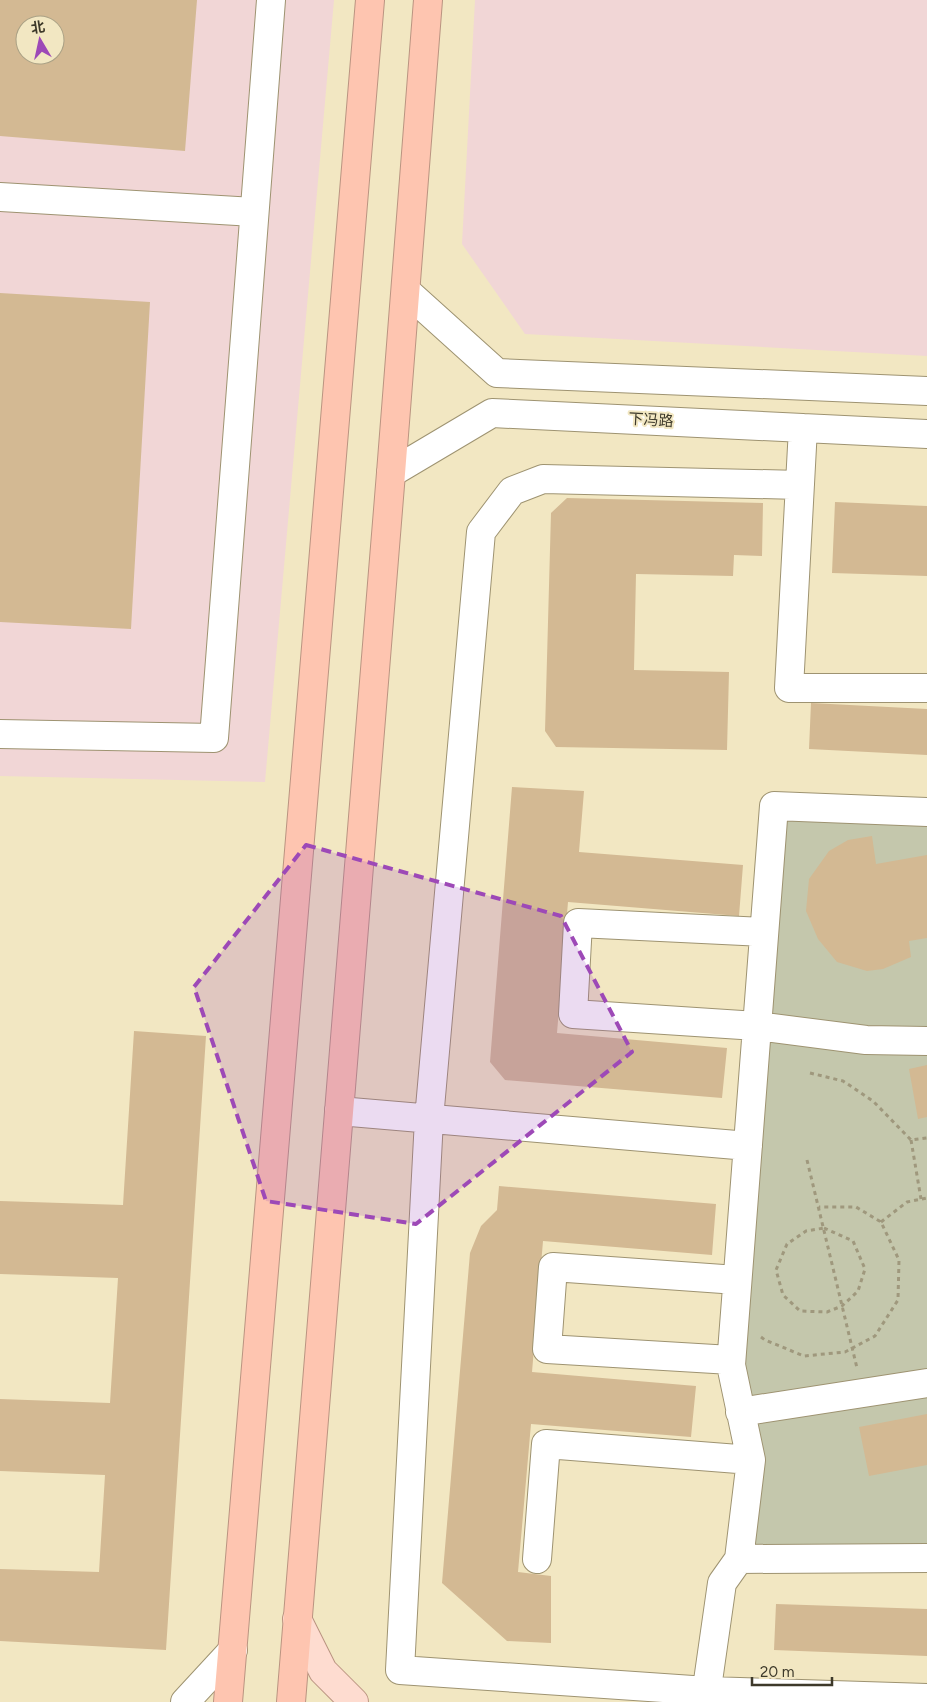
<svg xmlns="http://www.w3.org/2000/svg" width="927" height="1702" viewBox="0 0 927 1702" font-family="Figtree,'Noto Sans SC',sans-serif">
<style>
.industrial{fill:#f1d6d6;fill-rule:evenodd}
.green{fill:#c4c7ac}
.building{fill:#d3b993;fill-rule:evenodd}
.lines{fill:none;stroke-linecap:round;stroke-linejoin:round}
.minor-casing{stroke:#9e9371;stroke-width:30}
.major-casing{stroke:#ba9481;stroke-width:30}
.highway-casing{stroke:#ba9481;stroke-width:30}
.path{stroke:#9f987d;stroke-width:3;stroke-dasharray:4 4;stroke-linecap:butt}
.minor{stroke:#fff;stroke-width:28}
.major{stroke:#fedcd0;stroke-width:28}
.highway{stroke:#fec5b0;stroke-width:28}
.marked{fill:#9d49b7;fill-opacity:0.2;stroke:#9d49b7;stroke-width:4;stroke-dasharray:10 6;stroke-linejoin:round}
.labels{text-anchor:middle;stroke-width:4;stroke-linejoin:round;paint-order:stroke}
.street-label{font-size:15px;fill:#3d392a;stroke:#f2e7c2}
</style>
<rect width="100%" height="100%" fill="#f2e7c2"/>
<path class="industrial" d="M0 0H334L265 782 0 776ZM25 25H55V55H25Z
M475 0H927V356L525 334 462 244Z"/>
<path class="green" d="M774 806 927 812V1558L739 1559 740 1412Z"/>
<path class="building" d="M0 0H197L185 151 0 136ZM25 25H55V55H25Z
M0 293 150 302 131 629 0 622Z
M567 498 763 503 762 556 734 555 733 576 636 574 634 670 729 672 727 750 556 747 545 731 551 513Z
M835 502 927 506V576L832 573Z
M811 703 927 709V755L809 749Z
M512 787 584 791 579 852 743 865 739 916 568 902 557 1033 727 1048 722 1098 505 1080 490 1062Z
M872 836 876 864 927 855V938L909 941 911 957 883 969 867 971 837 962 818 939 806 911 809 879 829 851 848 840Z
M134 1031 206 1036 166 1650 0 1641V1569L99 1572 105 1475 0 1471V1399L110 1403 118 1278 0 1274V1201L123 1205Z
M927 1065V1117L918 1119 909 1069Z
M499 1186 716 1204 712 1255 543 1241 532 1372 696 1386 691 1437 531 1424 518 1572 551 1576V1643L507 1641 442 1583 470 1253 481 1226 497 1210Z
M927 1414V1465L869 1476 859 1427Z
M776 1604 927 1609V1656L774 1650Z"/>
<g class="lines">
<defs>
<path id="minor" d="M0 197 254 212
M406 291 497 373 927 391
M803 428 789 688H927
M391 473 492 413 927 434
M800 485 543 479 512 491 481 532 429 1119 400 1670 707 1691 927 1698
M0 734 214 738 271 0
M764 932 578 923 573 1014 757 1026 866 1040 927 1041
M339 1111 748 1146
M731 1360 547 1349 553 1267 737 1280
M740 1412 927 1383
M537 1559 546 1444 751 1460
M739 1559 927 1558
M185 1702 233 1650
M705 1702 722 1583 739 1559 751 1460 731 1365 774 806 927 812"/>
<path id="major" d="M297 1619 323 1671 354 1702"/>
<path id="highway" d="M228 1702 370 0
M291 1702 391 473 428 0"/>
</defs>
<use href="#minor" class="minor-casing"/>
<use href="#major" class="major-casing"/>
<use href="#highway" class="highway-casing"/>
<path class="path" d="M810 1073 843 1081 873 1101 911 1140 927 1138
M911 1140 921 1199
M807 1160 857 1368
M881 1222 907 1202 927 1198
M824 1228 853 1241 865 1269 858 1291 842 1306 827 1312 800 1311 783 1295 776 1270 787 1244 806 1231Z
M761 1337 765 1340 804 1356 845 1352 875 1336 898 1300 899 1260 881 1222 856 1207H819"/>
<use href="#minor" class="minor"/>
<use href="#major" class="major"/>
<use href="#highway" class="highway"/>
</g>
<path class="marked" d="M306 845 561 916 632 1052 416 1224 266 1201 194 987Z"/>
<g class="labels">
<g class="street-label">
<text transform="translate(651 420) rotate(3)" y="5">下冯路</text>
</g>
</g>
<g transform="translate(40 40) rotate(351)"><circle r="24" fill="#f2e7c2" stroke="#aaa185"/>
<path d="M0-4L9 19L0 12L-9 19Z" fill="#9d49b7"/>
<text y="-8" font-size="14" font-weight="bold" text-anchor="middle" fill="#3d392a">北</text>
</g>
<path d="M752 1677v8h80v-8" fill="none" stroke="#3d392a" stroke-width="2.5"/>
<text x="760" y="1677" font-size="15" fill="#3d392a" stroke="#f2e7c2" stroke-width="4" paint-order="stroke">20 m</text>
</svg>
